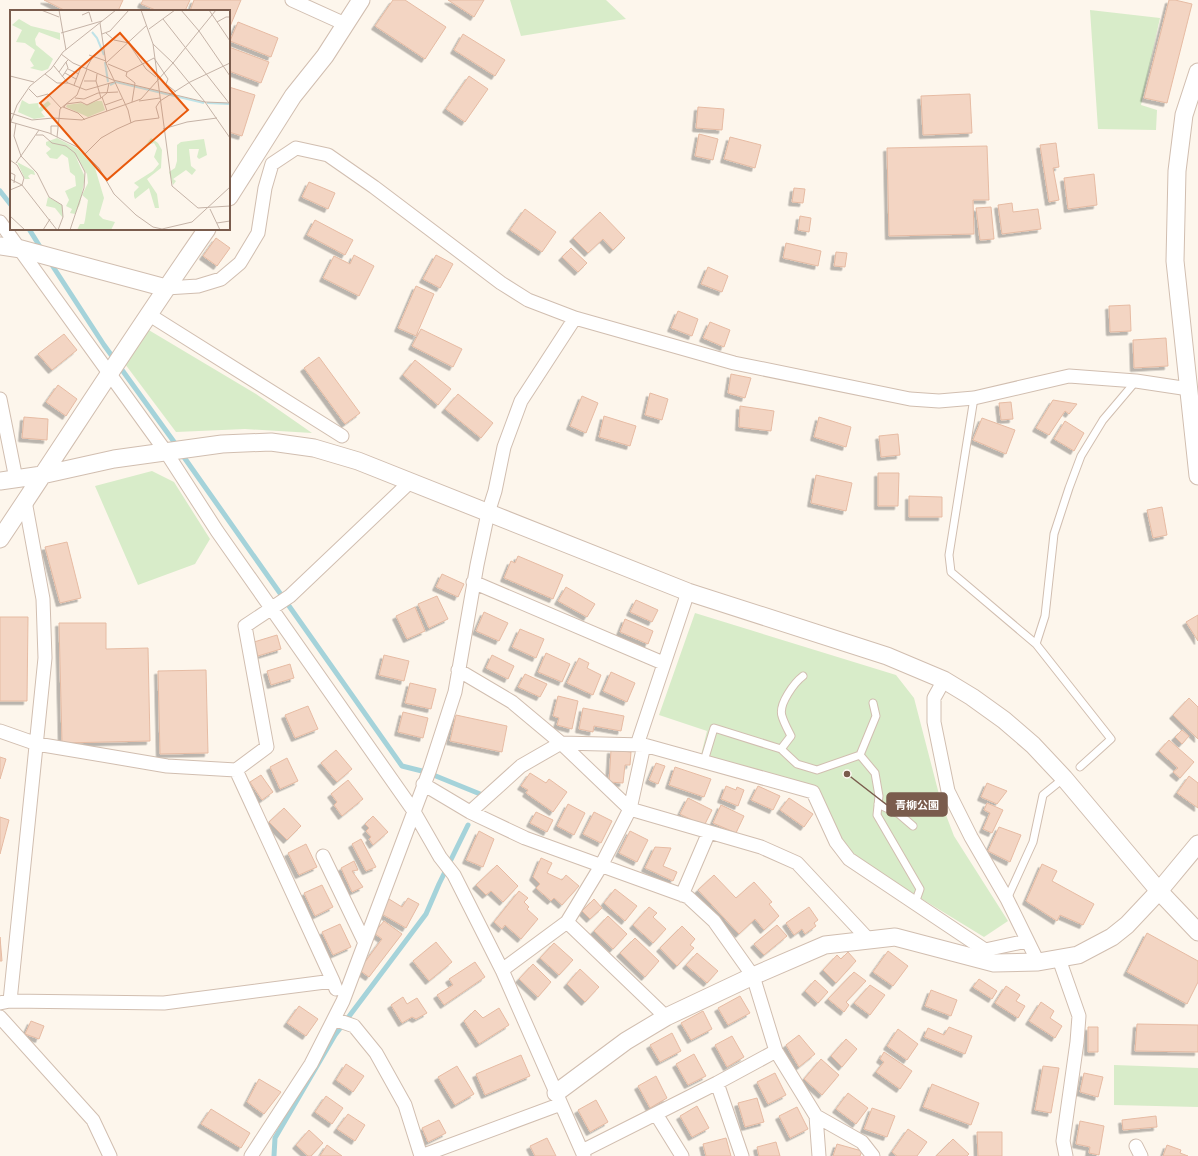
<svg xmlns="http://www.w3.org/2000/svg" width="1198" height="1156" viewBox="0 0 1198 1156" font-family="Rubik,'Noto Sans JP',sans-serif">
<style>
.green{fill:#d8ecc9}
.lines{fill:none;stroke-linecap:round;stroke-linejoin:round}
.stream{stroke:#a5d3da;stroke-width:5}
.building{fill:#f3d5c3;stroke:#e6bba3;filter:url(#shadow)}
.service-casing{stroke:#d1beb0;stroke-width:9}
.minor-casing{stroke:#d1beb0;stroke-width:15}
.tertiary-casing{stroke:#d1beb0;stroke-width:19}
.service{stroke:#fff;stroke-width:7}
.minor{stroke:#fff;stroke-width:13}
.tertiary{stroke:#fff;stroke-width:17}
.inset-river{fill:none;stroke:#bfe3e8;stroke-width:2}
.inset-road{fill:none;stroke:#c5b3a7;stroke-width:1}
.view{fill:#e8590c;fill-opacity:0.15;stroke:#e8590c;stroke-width:2}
.inset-edge{fill:none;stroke:#7a5c4d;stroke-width:2}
.leader{fill:none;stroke:#7a5c4d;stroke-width:1.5}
.callout-dot{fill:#7a5c4d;stroke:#fffaf3;stroke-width:1.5}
.callout{fill:#7a5c4d;stroke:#7a5c4d;stroke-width:1.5}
.callout-label{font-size:11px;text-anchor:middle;font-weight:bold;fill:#fff}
</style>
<defs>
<filter id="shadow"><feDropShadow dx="-3.5" dy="3.5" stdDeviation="0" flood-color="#0004"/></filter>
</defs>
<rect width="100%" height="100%" fill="#fdf6ec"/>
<path class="green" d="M510 0H606L626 19 521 36Z
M1090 10 1160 18 1141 105 1157 110 1156 130 1098 129Z
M147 329 256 394 312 433 245 429 176 432 125 364Z
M152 471 174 482 210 539 195 564 138 585 95 486Z
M695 613 896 675 914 698 941 802 954 836 1008 921 984 937 850 855 820 794 701 755 707 731 659 715Z
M1114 1065 1198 1068V1107L1114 1105Z"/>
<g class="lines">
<path class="stream" d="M0 191 11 205
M29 229 42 250
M50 262 104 345 177 446
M181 453 402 766 426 772 485 796
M274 1156 275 1138 335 1035 426 914 439 884 468 825"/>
</g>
<path class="building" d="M44 0H123L118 11H66Z
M143 0H190L185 11H158L141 4Z
M194 0H241L229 29V11H190Z
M393 0H405L446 27 425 59 375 26Z
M448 0H484L474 17Z
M1169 0H1175L1192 4 1167 103 1144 98Z
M238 22 278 38 271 57 230 41Z
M463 34 505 60 495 76 454 50Z
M229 47 269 62 261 83 229 71Z
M469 76 488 89 465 122 446 109Z
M229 87 255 95 242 136 229 132Z
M970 94 972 133 923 135 921 96Z
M698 107 724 109 722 130 696 128Z
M699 134 718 139 713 160 695 156Z
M730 137 761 145 755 168 724 159Z
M1056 143 1059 167 1053 168 1059 200 1049 202 1040 145Z
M987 146 989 200H973L974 234 889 236 887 148Z
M1094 174 1097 205 1068 209 1064 178Z
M309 182 335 193 328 209 302 197Z
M794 188 805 189 803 203 792 202Z
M1012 203 1013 212 1038 209 1041 229 1002 234 998 205Z
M991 207 994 239 980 240 976 208Z
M525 209 556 232 542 252 510 230Z
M600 212 625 238 613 250 603 239 588 253 573 238Z
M800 216 811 218 809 232 798 230Z
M315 220 353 240 345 255 307 235Z
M216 238 230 248 217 266 203 256Z
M786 243 821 251 818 266 783 258Z
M571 248 587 263 578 272 562 257Z
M836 252 847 253 845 267 834 266Z
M354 255 374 266 359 296 323 278 334 256 350 264Z
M436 255 453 264 440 288 423 279Z
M708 267 728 276 722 292 701 284Z
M416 286 434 294 416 336 398 328Z
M1130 305 1131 331 1110 332 1109 306Z
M678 311 698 319 692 336 671 328Z
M710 322 730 330 724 347 703 338Z
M421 329 462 349 453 367 412 346Z
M64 334 77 350 52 370 38 354Z
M1166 338 1168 366 1134 368 1133 340Z
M319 357 360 413 345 424 304 368Z
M415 360 451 389 438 405 403 375Z
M731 374 751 378 745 398 728 393Z
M58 385 77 399 66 416 46 402Z
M650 393 668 399 662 420 645 415Z
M458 394 493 423 481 438 445 409Z
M582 396 598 403 586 433 570 426Z
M1053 400 1077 404 1069 414 1065 411 1049 435 1036 428Z
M1011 402 1013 419 1001 420 999 403Z
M740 406 774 411 771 431 739 427Z
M604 416 636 426 630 446 599 437Z
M24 417 48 419 47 440 22 438Z
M819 417 851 427 846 447 814 437Z
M982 418 1015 430 1006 454 973 440Z
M1065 421 1084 433 1074 451 1054 439Z
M898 434 900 455 881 457 879 436Z
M878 473H899L898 506H878Z
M816 475 852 483 846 511 811 503Z
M909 496 942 497V517H909Z
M1162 507 1167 535 1153 538 1147 510Z
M67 542 81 598 60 603 45 547Z
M518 556 563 575 553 599 504 578 511 561 515 563Z
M442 574 464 584 458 597 436 587Z
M566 587 595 604 587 617 558 601Z
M437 596 448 619 429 628 418 604Z
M636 600 658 610 652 622 630 612Z
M415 607 425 631 407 639 396 616Z
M484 612 508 623 499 641 476 631Z
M1198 615V641L1186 622Z
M0 617H28L27 701H0Z
M625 619 653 631 648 644 620 632Z
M59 623H106V649L148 648 150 741 62 743Z
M520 629 544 639 536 658 512 647Z
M277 635 281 649 258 656 254 642Z
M546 653 570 664 562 682 538 672Z
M384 655 409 661 404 681 379 675Z
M492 655 514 666 508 679 486 668Z
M579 658 589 663 587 668 601 675 593 695 567 683Z
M290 664 294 678 271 685 267 671Z
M206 670 208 753 160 754 158 671Z
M611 672 635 683 627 702 603 691Z
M525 674 547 684 540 697 518 687Z
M410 683 436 689 431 709 405 703Z
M558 696 578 701 572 729 557 725 559 718 553 716Z
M1189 698 1198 707V739L1173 715Z
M308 706 318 729 295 738 285 715Z
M583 708 624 716 621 731 594 726 593 732 579 729Z
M403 712 428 718 423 738 398 732Z
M456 715 507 726 502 752 450 741Z
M1182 730 1189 736 1182 744 1175 737Z
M1169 740 1194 762 1180 778 1173 772 1178 768 1159 751Z
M336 750 352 769 337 782 321 763Z
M611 750 631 752 630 765H625L623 783 609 782Z
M0 757 6 759 0 779Z
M287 758 298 781 280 789 270 767Z
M656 763 665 766 658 784 649 780Z
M675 767 711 779 704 797 669 785Z
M530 773 546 783 549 779 567 792 553 812 526 793 528 790 521 786Z
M261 775 273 792 262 800 250 782Z
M1189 776 1198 783V808L1177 793Z
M348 780 363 799 342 816 334 805 337 802 331 794Z
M987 783 1007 791 997 804 981 797Z
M726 786 736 790 737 787 744 790 738 806 721 799Z
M758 786 780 796 773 810 751 800Z
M688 798 712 810 704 826 680 814Z
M789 798 813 814 804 827 780 810Z
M987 803 1003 810 992 833 983 829 990 813 984 810Z
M568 804 585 813 574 835 557 826Z
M721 805 744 816 736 833 713 823Z
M284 808 301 826 287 840 269 822Z
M536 812 553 820 547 832 530 823Z
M594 812 612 821 601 843 583 834Z
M373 816 388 832 373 845 369 839 371 837 366 831 369 828 365 824Z
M0 817 9 820 0 854Z
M999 827 1021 835 1010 862 988 851Z
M479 831 494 839 483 867 466 860Z
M630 831 648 840 637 862 619 853Z
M361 839 376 867 366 871 352 844Z
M306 844 317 867 299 875 288 853Z
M655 847 671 848 663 866 677 872 673 881 645 868Z
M541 858 552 863 547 873 562 880 566 875 579 886 562 905 554 898 551 901 536 888 540 884 533 877Z
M354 861 358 870 352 871 363 887 352 892 341 868Z
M1042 864 1057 871 1052 881 1094 904 1083 925 1060 915 1057 921 1026 901Z
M497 865 518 886 503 902 491 891 486 895 476 885Z
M714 875 736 898 754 882 772 902 769 904 779 916 764 930 755 919 739 934 698 890Z
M322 885 333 907 315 916 304 893Z
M615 889 637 906 625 921 604 903Z
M519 891 528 898 524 902 529 907 527 909 538 919 521 939 505 925 502 929 494 922Z
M408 898 419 904 406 928 380 913 389 899 402 907Z
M594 899 602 908 590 919 582 911Z
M649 907 657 913 653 917 666 929 653 943 633 925Z
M809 907 818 920 814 923 816 926 805 934 802 929 794 935 786 923Z
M608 916 627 934 613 949 594 931Z
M384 921 402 934 369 977 359 970 382 939 374 933Z
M340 924 351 947 333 955 322 932Z
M777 925 787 936 764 955 754 944Z
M682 926 695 939 690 945 694 948 677 966 660 948Z
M1147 933 1198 961V982L1187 1004 1127 972Z
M0 937 2 961H0Z
M635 938 659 961 645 977 620 953Z
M436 942 452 962 429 981 413 961Z
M554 943 573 960 559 975 540 958Z
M888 951 908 966 893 986 873 972Z
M848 952 856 961 836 983 823 970 837 955 841 959Z
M697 953 718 971 707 983 686 965Z
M475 962 485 977 444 1005 437 995 453 985 449 979Z
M533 964 551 982 538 997 519 979Z
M580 969 599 987 585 1002 567 984Z
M854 972 866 981 846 1002 849 1005 844 1012 828 999Z
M979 979 997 991 992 999 973 987Z
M815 980 828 992 818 1003 805 991Z
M870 985 885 995 870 1015 854 1003Z
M1006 986 1020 995 1016 1001 1025 1006 1018 1018 995 1003Z
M931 990 957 1000 951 1016 925 1006Z
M740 996 750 1013 728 1025 718 1008Z
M403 997 407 1004 417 998 427 1013 416 1019 412 1017 402 1023 391 1005Z
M1041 1002 1054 1011 1050 1018 1062 1026 1055 1038 1029 1021Z
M299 1006 318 1019 306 1036 287 1023Z
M499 1008 509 1025 479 1044 464 1021 475 1010 483 1018Z
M703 1011 712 1029 691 1040 681 1023Z
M31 1021 44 1026 39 1039 25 1034Z
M1137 1024 1198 1025V1052L1135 1051Z
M949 1027 972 1036 965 1054 924 1037 928 1028 944 1035Z
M1088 1027H1098V1052H1088Z
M898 1029 918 1044 907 1060 887 1046Z
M672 1033 681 1051 660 1062 650 1045Z
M799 1035 815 1054 799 1067 786 1045Z
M732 1036 744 1057 727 1067 715 1045Z
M846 1039 857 1049 842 1067 831 1056Z
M884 1052 912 1071 900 1089 876 1072 884 1062 880 1059Z
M694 1054 706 1076 688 1085 676 1064Z
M521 1055 530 1076 485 1095 476 1074Z
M821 1059 839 1075 822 1095 804 1079Z
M346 1064 364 1076 353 1092 336 1080Z
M457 1066 474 1094 455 1105 438 1077Z
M1043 1066 1059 1068 1051 1113 1035 1110Z
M775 1073 786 1095 768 1104 757 1082Z
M1084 1073 1103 1077 1098 1097 1080 1092Z
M656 1076 667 1098 650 1108 638 1086Z
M259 1079 281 1092 264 1114 247 1102Z
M932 1084 979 1103 971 1125 923 1107Z
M848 1093 868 1108 856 1124 836 1109Z
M326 1096 343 1108 332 1124 315 1112Z
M757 1098 764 1122 745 1127 738 1103Z
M596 1100 608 1122 590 1132 578 1110Z
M697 1106 709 1128 692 1137 680 1116Z
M797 1107 808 1129 790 1138 779 1116Z
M872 1108 895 1116 887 1137 864 1129Z
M211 1109 250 1133 241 1148 201 1124Z
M348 1114 365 1125 355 1141 337 1129Z
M1156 1116 1157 1127 1123 1130 1122 1120Z
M439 1120 446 1133 428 1142 422 1128Z
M1080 1121 1104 1126 1099 1155 1089 1153 1090 1147 1076 1144Z
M908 1129 927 1142 917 1156H897L892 1152Z
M309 1130 323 1143 311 1156H308L296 1145Z
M977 1132H1002V1156H978Z
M547 1138 556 1156H535L530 1146Z
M726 1138 731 1156H706L703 1144Z
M953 1139 969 1154 967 1156H936Z
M776 1142 780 1156H759L757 1147Z
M837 1144 862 1151 860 1156H833Z
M327 1145 342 1156H320Z
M1167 1145 1181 1150 1180 1153 1188 1156H1163Z"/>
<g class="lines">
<defs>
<path id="service" d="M974 398 949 555 951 572 1036 644 1111 739 1080 767
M1036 644 1045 616 1054 534 1069 488 1081 456 1103 420 1136 381
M781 749 791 736C788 730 784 723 782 716 778 704 795 682 803 676
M860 755 876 716 873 703
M704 761 714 728 781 749 797 764 817 770 860 755 875 773 879 796 877 815 920 889 915 903
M878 804 899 814 913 826
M1007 899 1033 842 1043 795 1064 778"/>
<path id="minor" d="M292 0 345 24
M0 222 166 452 217 531 413 810 440 857 454 875 502 970 584 1156
M166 288 198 286 221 279 240 263 258 233 265 188 272 164 296 148 328 155 374 187 501 283 528 300 575 318 734 363 910 399 939 401 974 398 1069 376 1136 381 1189 389
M148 314 342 436
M0 399 16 479
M473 582 663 663
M458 670 512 702 561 743 630 809 761 847 797 863 869 940
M944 680 934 698V722L948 791 971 837 1007 899 1038 962
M0 731 37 744 167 766 236 770
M637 745 688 592
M644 745 813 792 836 842 849 859 985 950 1027 941
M423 784 470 812 525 838 688 897 714 921 753 976 776 1051 816 1116 862 1142 873 1156
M470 812 521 766 561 743 644 745 630 809 601 866 567 922
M323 856 364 941
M682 895 709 832
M1059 959 1079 1016 1077 1042 1063 1141 1066 1156
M502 970 567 922 666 1017
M333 981 236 770 267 747 245 626 290 596 410 482
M10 1001 45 658 43 599 25 501
M0 1003 10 1001 164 1003 333 981 336 989
M0 1017 93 1120 110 1156
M334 1019 354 1026 376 1053 405 1105 421 1156
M717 1083 742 1156
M656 1114 682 1156
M816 1116 819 1156
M1136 1146 1141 1156
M582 1151 717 1083 776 1051
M251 1156 311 1064 343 1001 430 769 455 692 477 565 488 513 495 491 504 447 521 401 575 318
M421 1156 561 1104"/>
<path id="tertiary" d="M1198 72 1184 115 1177 171 1175 261 1198 476
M229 197 293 96 325 56 361 0
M0 246 21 249 166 288
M0 481 42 475 114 459 222 444 271 442 314 448 358 461 688 592 887 656 944 680 972 697 1004 720 1033 745 1064 778 1159 891 1198 932
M0 539C69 436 136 331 207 229
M556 1093 626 1041 666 1017 753 976 825 945 895 937 994 963 1038 962 1078 955 1112 937 1127 925 1159 891 1198 844"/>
</defs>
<use href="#service" class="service-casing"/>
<use href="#minor" class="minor-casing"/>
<use href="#tertiary" class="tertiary-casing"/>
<use href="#service" class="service"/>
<use href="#minor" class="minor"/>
<use href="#tertiary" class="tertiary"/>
</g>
<g transform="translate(10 10)">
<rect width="220" height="220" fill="#fdf6ec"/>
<path d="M9 9 21 16 50 23V30L29 22 25 29 26 35 43 49 38 59 32 61 20 58 24 56 20 50 25 40 15 33 6 32 12 20 2 15ZM12 90 19 94 28 93 29 98 38 91 41 94 31 102 35 107 24 109 8 102ZM87 91H92L95 100 78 107 56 97 57 95 71 93 76 95ZM47 128 68 139 85 158 94 188 89 205 93 209 105 212 101 220H67L70 214H74L75 210 78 190 72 185 78 173 77 164 65 145 75 167 70 194 65 204 60 203 62 199 56 196 59 190 55 181 66 176 65 166 60 162 58 148 52 144 47 149 40 148 36 143 41 139 36 135V132ZM141 128 148 133 152 140 151 158 137 169 147 184 149 198H145L139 178 125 189 124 186V182L129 177 124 173 143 161 149 154 144 147 147 138 144 133 135 136ZM194 129 197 145 189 149 187 147 189 139H179L181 156 186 160 182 165 176 160 163 169 166 171 163 175 159 162 165 158 167 151V135L171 132ZM7 152 24 161 25 165 21 164 18 166 20 169H15ZM38 187 52 195 53 208 45 198 36 196Z" fill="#d8ecc9"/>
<path class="inset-river" d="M82 22 87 28 94 45M95 52 98 72M100 75 106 72 194 93M197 93 219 94"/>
<path class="inset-road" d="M31 0 49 7M49 0 56 40M131 0 143 34 162 176 188 198 220 196M171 0 189 21 220 66M199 0 220 31M206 0 163 53 195 92 220 128M72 5 79 2 82 12M153 9 219 93M207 12 216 7H220M90 13 96 53 118 100 121 113M139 19 165 0M51 23 92 11M96 23 104 30 119 33M92 24 100 21 119 0M119 34 136 59 146 67M51 44 63 53 103 70 195 92 220 93M79 45 96 51M96 53 137 15M98 54 117 62 116 66 125 73 122 92M44 56 58 73M58 59 69 64M76 59 82 48M49 62 56 52M117 62 144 48 158 69 156 74 166 82M55 63 66 69M35 64 47 73H58L76 80 104 72M0 66 24 72M52 67 58 58 56 52 58 50M74 71H86L87 64M86 71 91 88 97 83 99 73M64 75 71 57M19 79 27 87 38 84 51 98M92 87 97 101M65 88 74 89 88 83 108 82M129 91 150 88M95 95 112 89M53 97 68 103 75 110M54 97 56 94 71 92 77 95 91 88M0 103 22 110 43 108 72 110 131 89 163 53 143 34M1 112 39 123 69 138 89 158 104 184 126 205 143 217 152 219 182 212 220 177M6 113 4 126 11 146 27 163 39 187 52 195 53 207 48 220M0 114 7 95 20 76 41 59 53 42 106 0M153 119 177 112 207 108M41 124V116H48M26 125H33L42 133 56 136 65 143 75 162 74 178 60 220M47 127 50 99 67 85 77 59M75 144 91 128 107 119 125 111 149 108 146 97 150 91 180 72 220 53M0 150 7 155 14 168 12 175 0 180M6 153 29 120M1 163 5 165 4 173M0 169 12 175 47 220M200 199 210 220M0 206 15 220M207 213 220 211M33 220 40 209"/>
<path class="view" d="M110 23 178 100 97 170 30 93Z"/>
<rect width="220" height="220" class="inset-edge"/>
</g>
<path class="leader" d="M847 774L887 805"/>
<circle class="callout-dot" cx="847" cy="774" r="4"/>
<rect class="callout" x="887" y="793" width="60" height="23" rx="4"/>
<g class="callout-label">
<text x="917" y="809">青柳公園</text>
</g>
</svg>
